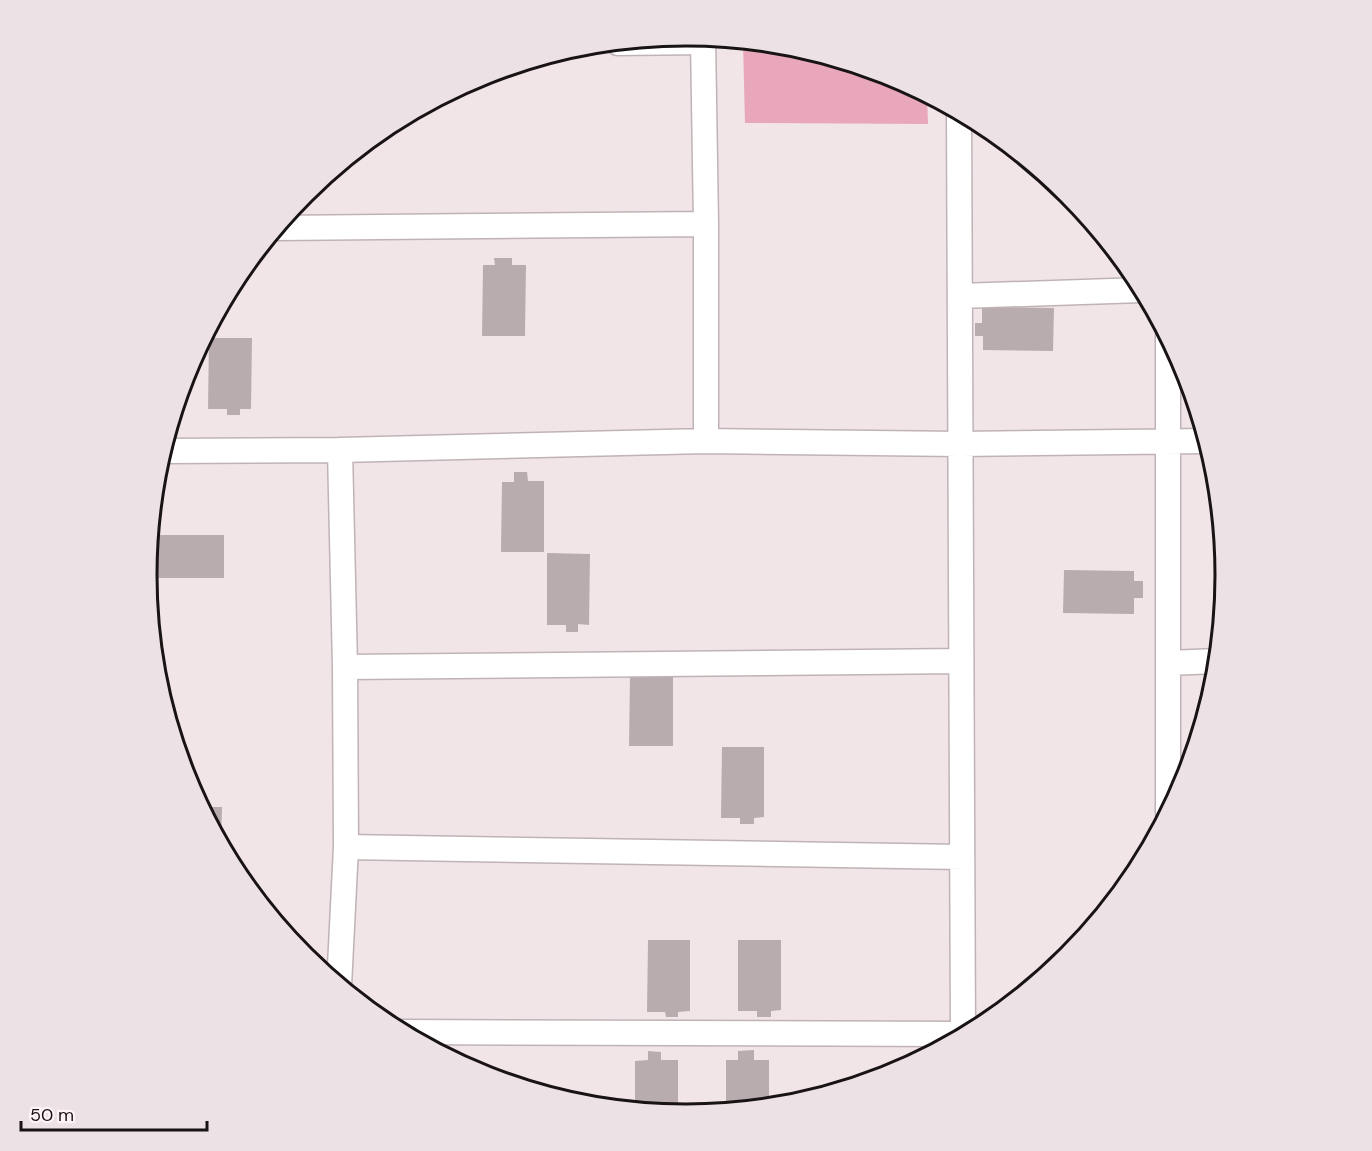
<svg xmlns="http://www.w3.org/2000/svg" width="1372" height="1151" viewBox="0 0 1372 1151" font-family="'DM Sans',sans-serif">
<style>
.grass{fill:#e8a7bb}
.building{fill:#b9acaf}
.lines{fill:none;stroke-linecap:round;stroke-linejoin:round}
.minor-casing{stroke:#c0b3b6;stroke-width:27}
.minor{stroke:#fff;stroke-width:24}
.rim{fill:none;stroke:#181314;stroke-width:3}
</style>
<rect width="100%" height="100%" fill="#f2e5e8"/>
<path class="grass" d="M743 42 792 46 893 77 927 96 928 124 745 123Z"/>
<path class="building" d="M494 258H512V265H526L525 336H482L483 265H495Z
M982 307 1054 308 1053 351 983 350V336H975V323H982Z
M209 338H252L251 409H240V415H227V409H208Z
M514 472H527L528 481H544V552H501L502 482H514Z
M153 535H224V578H153V564L148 565 149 554H153Z
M547 553 590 554 589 625 578 624V632H566V625H547Z
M1064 570 1134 571V581H1143V598H1134V614L1063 613Z
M630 675H673V746H629Z
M722 747H764V817L754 818V824H740V818H721Z
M201 807H222L221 844Z
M648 940H690V1011L678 1012V1017H666L665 1012H647Z
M738 940H781V1010L771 1011V1017H757V1011H738Z
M754 1050V1060H769V1107L726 1111V1060H738V1051Z
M648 1051 661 1052V1060H678V1114L635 1110V1061L648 1060Z"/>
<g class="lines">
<defs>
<path id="minor" d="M703 38 706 224V441
M618 43 703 42
M959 113 963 1036
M277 228 706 224
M960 296 1142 290
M1168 337V812
M163 451 340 450 706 441 960 444 1206 441
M1168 663 1217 661
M345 667 961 661
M346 847 962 857
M339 986 346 847 345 667 340 450
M402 1032 963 1034"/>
</defs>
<use href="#minor" class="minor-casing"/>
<use href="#minor" class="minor"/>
</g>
<path d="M0 0H1372V1151H0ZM157 575a529 529 0 1 1 1058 0a529 529 0 1 1-1058 0Z" fill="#ece1e4" fill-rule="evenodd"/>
<path class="rim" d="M157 575a529 529 0 1 1 1058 0a529 529 0 1 1-1058 0Z"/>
<path d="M21 1121v9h186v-9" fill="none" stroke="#181314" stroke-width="3"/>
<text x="30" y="1121" font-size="18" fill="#181314" stroke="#fef3f6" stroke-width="4.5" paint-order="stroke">50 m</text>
</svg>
